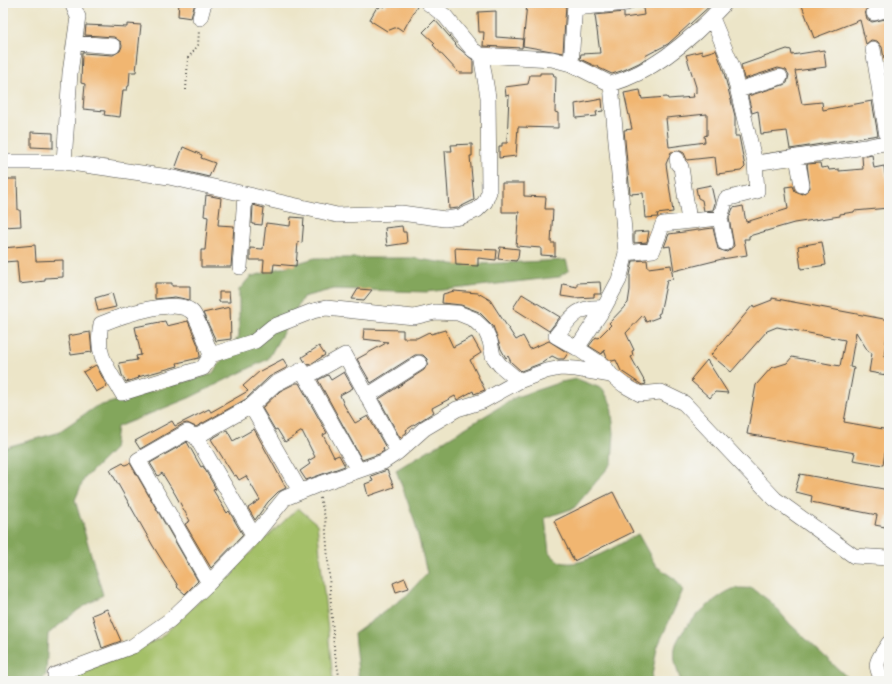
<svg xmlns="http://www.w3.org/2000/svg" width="892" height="684" viewBox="0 0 892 684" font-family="Alegreya,serif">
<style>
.green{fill:#a4c067;stroke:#687649}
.forest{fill:#83a65c;stroke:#576844}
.building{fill:#f1b671;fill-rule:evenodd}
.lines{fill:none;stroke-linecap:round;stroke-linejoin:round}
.minor-casing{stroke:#484743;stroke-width:16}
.path{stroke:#484743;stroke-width:2;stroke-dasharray:1 3;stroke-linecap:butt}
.minor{stroke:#fff;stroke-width:15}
</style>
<rect width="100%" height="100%" fill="#f6f6f2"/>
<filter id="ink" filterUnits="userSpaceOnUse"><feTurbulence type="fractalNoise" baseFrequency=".025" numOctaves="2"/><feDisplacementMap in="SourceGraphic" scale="8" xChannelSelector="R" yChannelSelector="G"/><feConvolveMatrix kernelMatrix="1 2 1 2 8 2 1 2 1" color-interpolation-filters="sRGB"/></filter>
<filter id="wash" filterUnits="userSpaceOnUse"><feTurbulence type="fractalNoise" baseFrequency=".012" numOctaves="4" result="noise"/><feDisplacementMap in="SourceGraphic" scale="16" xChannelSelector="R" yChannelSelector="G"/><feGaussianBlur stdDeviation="0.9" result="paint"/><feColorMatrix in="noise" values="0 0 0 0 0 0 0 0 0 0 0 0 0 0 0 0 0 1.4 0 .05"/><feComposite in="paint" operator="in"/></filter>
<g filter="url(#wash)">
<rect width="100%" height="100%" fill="#ece5c8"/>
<path class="green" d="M298 508 317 524 333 681H62L159 639Z"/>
<path class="forest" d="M315 258H412L459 265 566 260 569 270 559 277 426 292 334 289 303 297 268 359 189 398 117 427 114 449 84 479 75 500 103 595 78 610 48 634 46 675 41 681H3V448L57 433 95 407 212 374 239 336V290L250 277Z
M577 379 603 389 611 404 614 433 612 463 574 508 545 518 549 552C552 555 557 561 561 562 581 569 621 543 638 534L656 566 675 579 683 590 657 648 651 681H359L354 634 407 595 427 573 414 519 396 470 516 397 561 382Z
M752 588 771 602 790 624 851 681H681C677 671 673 658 675 648 678 629 716 595 733 589 738 587 747 589 752 588Z"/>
<g id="blocks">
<path class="building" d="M179 3H195L191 18 178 16Z
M387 3H419L403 31 397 27 387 31 371 21 370 19 377 7 379 8 381 5 384 7Z
M527 3 566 5 563 53 523 46Z
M668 3H713L668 44 645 56 646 58 639 63 624 70 612 74 599 68 598 66H595L580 59 581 54 600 53 595 15 624 12V18L644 15 643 8Z
M801 3H871L865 11 867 19 872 22 885 19 886 24 889 23V57L884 58 882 47 877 41 871 40 866 44 860 20 814 38Z
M496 11V37L523 39 522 48 483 46 484 32H479L478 12Z
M435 20 456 44 455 45 473 60V73H459L433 45 435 43 423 32Z
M127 24 141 25 136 72H130L129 86H128L127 90H123L120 117 104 115 105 111 83 109 85 84 81 83 82 53 113 55 120 51 122 46 121 42 114 37 85 35 86 25 127 27Z
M787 49 791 50 792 55 824 50 826 67 795 71 802 104 822 102 823 110 872 101 878 135 790 149 787 131 761 134 758 111 752 113 748 96 783 85 787 83 789 75 786 70 778 68 744 79 741 65Z
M716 50 723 69 735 116V136H739L745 167 741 171 717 174 715 157 687 160 684 153 680 151 671 152 666 164 673 212 657 214 658 217 645 218 643 193 630 194 624 130 632 129 624 93 640 90 642 99 667 97 668 99 694 97 693 94 696 93V87L686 55 702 51V54ZM707 114V135L704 136 705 142 669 147 666 118Z
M540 73H553L554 76H556L555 112 558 113V128L518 127 516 156 499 158V146H502V143H507L509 95 506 96 505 87 528 84 530 75H540Z
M602 99 603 111 596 112 597 116 576 118 575 104Z
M31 132 53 133V148L31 147Z
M472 144V156H470L474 200 458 208 449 209 445 151H452L451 145Z
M183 147 202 155 201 158 215 163 209 177 175 169Z
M872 155 874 168 884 166 887 186H889V208L854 211V212L840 214V216L794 223 749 236V239H744L747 255 722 259 674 271 670 246 664 247 669 234 713 228 718 249 727 252 734 246 729 218 733 208 743 206 746 222 788 209 785 187 793 186 795 191 803 194 810 188 807 164 820 163 821 168 828 167 829 170 839 169V171L863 169 862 157Z
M3 179H17L18 210H20L21 226 3 227Z
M502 183H524V196L546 197 545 209H553L551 243H555V256L541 255V248L516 246 519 212H502Z
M711 185 715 203 713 210 704 211 702 200 698 198 696 188Z
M206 195 221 198 218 225 234 226 231 267H201V250H205L208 217 204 216Z
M253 205 264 208 262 225 252 224Z
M291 217 304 218 302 243 298 242 296 266 274 264 273 272H263L264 260H250V248L263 249 266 223 290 226Z
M402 226 403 232H406L407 243 387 246 385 228Z
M649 231 647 242 634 243V232Z
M822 242 826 265 801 269 798 246Z
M35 245 36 261 63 260V277L45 278V281L19 284 17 261 4 262 3 248Z
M500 247 519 249 518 258 516 261 498 259Z
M455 248 497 250 496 260 478 258V266L456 265Z
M647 260 648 268 671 265 673 279 667 280 660 313 658 314 659 317 646 322 643 315 626 333 634 350 632 351 633 356 631 357 646 384 642 385 621 371 616 360 612 361 607 358 604 350 602 354 589 346 596 337 598 338 611 325 609 323 628 303 630 290V275L633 261Z
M600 282 601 294H594V297L574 298 561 296 563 284 577 287V283Z
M155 283H172V286H190V300L175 297 155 299Z
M358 289 372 290 364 300 352 299Z
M454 291 478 293 490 300 514 337 516 340 523 336 530 349 549 341 568 353 564 359H558L552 356 542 363 521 371 511 362 508 356 506 358 501 349 493 326 479 312 461 305 442 303 443 294Z
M219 292H229L230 302H219Z
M112 293 116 307 98 311 95 298Z
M522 294 560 317 549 331 513 308Z
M772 298 889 320 884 357 889 358 886 375 869 372 872 353 868 351 856 332 850 367 854 368 844 422 889 430V448L885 453 883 465 853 460 855 453 747 434 756 385 771 368 787 363 792 357 840 366 845 340 777 327 767 331 731 372 711 355 753 305 754 307 772 300Z
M230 307 231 339 216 341 203 313Z
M165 321 167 326 188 321 198 345 200 356 199 358 177 363 178 366 138 377 139 378 126 382 122 375 119 363 137 360 136 356 141 355 135 327Z
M364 329 403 330V338H417L429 332 431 334 445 330 453 347 472 337 481 353 470 360 485 390 474 394 473 391 457 400 455 396 432 408 434 412 406 430 407 432 400 438 379 399 424 370 428 363 427 359 423 355H415L371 383 357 359 388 342 363 339Z
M90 332 92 352 71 355 68 336Z
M319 346 325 355 309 365 305 362 302 357Z
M283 359 288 367 269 377 246 399 196 427 187 423 183 424 140 449 135 441 172 421 175 426 209 409 211 412 248 391 243 386 260 371Z
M707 360 728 393 715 392 710 398 691 381 693 380 691 379Z
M96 365 107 386 96 392 83 372Z
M344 372 353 388 340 395 344 405 355 423 368 416 385 446 383 448 384 451 379 454 362 460 318 380 328 375 331 380Z
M296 383H299L327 433 323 435 334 457 339 455 345 466 306 480 300 471 310 464 308 461 315 457 302 431 285 442 277 429 275 430 262 408 280 391Z
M254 429 286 488 278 492 268 502 255 520 248 508 260 500 246 476 239 480 236 475 234 476 211 439 227 430 233 441Z
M187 442 201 467 203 466 216 489 213 490 227 513 229 511 243 535 211 568 185 524 190 521 175 494 162 473 158 476 150 463Z
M123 463 125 465 130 463 198 581 185 594 177 587 178 586 153 546 110 470Z
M387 470 394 487 368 496 365 484 373 481 371 476Z
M800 474 889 490V517H887L885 527 875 525 877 515 811 502 812 496 796 492 795 491Z
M613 492 633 532 574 561 554 521Z
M405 578 409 588 396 592 393 583Z
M107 609 121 641 102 648 92 615Z"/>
</g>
</g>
<g filter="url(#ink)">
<use href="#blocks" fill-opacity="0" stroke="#484743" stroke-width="1"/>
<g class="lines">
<defs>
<path id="minor" d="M428 3 445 16 473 50 481 55 552 59 571 64 611 84C656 71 694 37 725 3
M575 8 627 3
M874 13 889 9
M200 18 204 3
M712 18 732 66 755 163
M75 43 113 46
M873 49 888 142
M571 64 575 3
M611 84 626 253 619 280 604 308 577 348 605 367 611 375 624 385 640 394 661 392 684 403 775 499 854 556 889 558
M738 90 780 77
M797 157 802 185
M677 159 678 164 681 167 689 221
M3 162H64L169 177 337 215 401 213 445 219 460 217 477 210 485 202 489 192 488 97 481 55
M64 162 70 73 78 17 72 3
M725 243 720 218 726 199 757 191 755 163 865 147 889 142
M626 253 653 250 663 224 720 218
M240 267 245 195
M577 348 556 336C572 316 577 306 604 308
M211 355 203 368 122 393C107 367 95 355 101 324 118 317 179 295 193 313 199 321 207 345 211 355L255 341 272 327 313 311 326 308 414 317 435 312 458 313 473 319 485 330 490 341 493 356 500 365 519 381
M306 377 358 470
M367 396 419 363
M251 406 300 491
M196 437 254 536
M398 452 345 355 306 377 302 370 275 384 251 406 196 437 187 432 138 460 209 583 254 536 285 498 317 485 383 462 398 452 425 428 457 409 483 401 519 381 546 371 561 368 576 369 611 375
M55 675 133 646 170 620 209 583
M883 681C872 661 878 661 889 643"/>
</defs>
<use href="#minor" class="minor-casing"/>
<path class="path" d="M186 90 188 58 198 45 199 31
M320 498 325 517 334 648 340 681"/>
<use href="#minor" class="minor"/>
</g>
</g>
<rect width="892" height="684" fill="none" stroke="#f6f6f2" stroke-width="16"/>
</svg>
